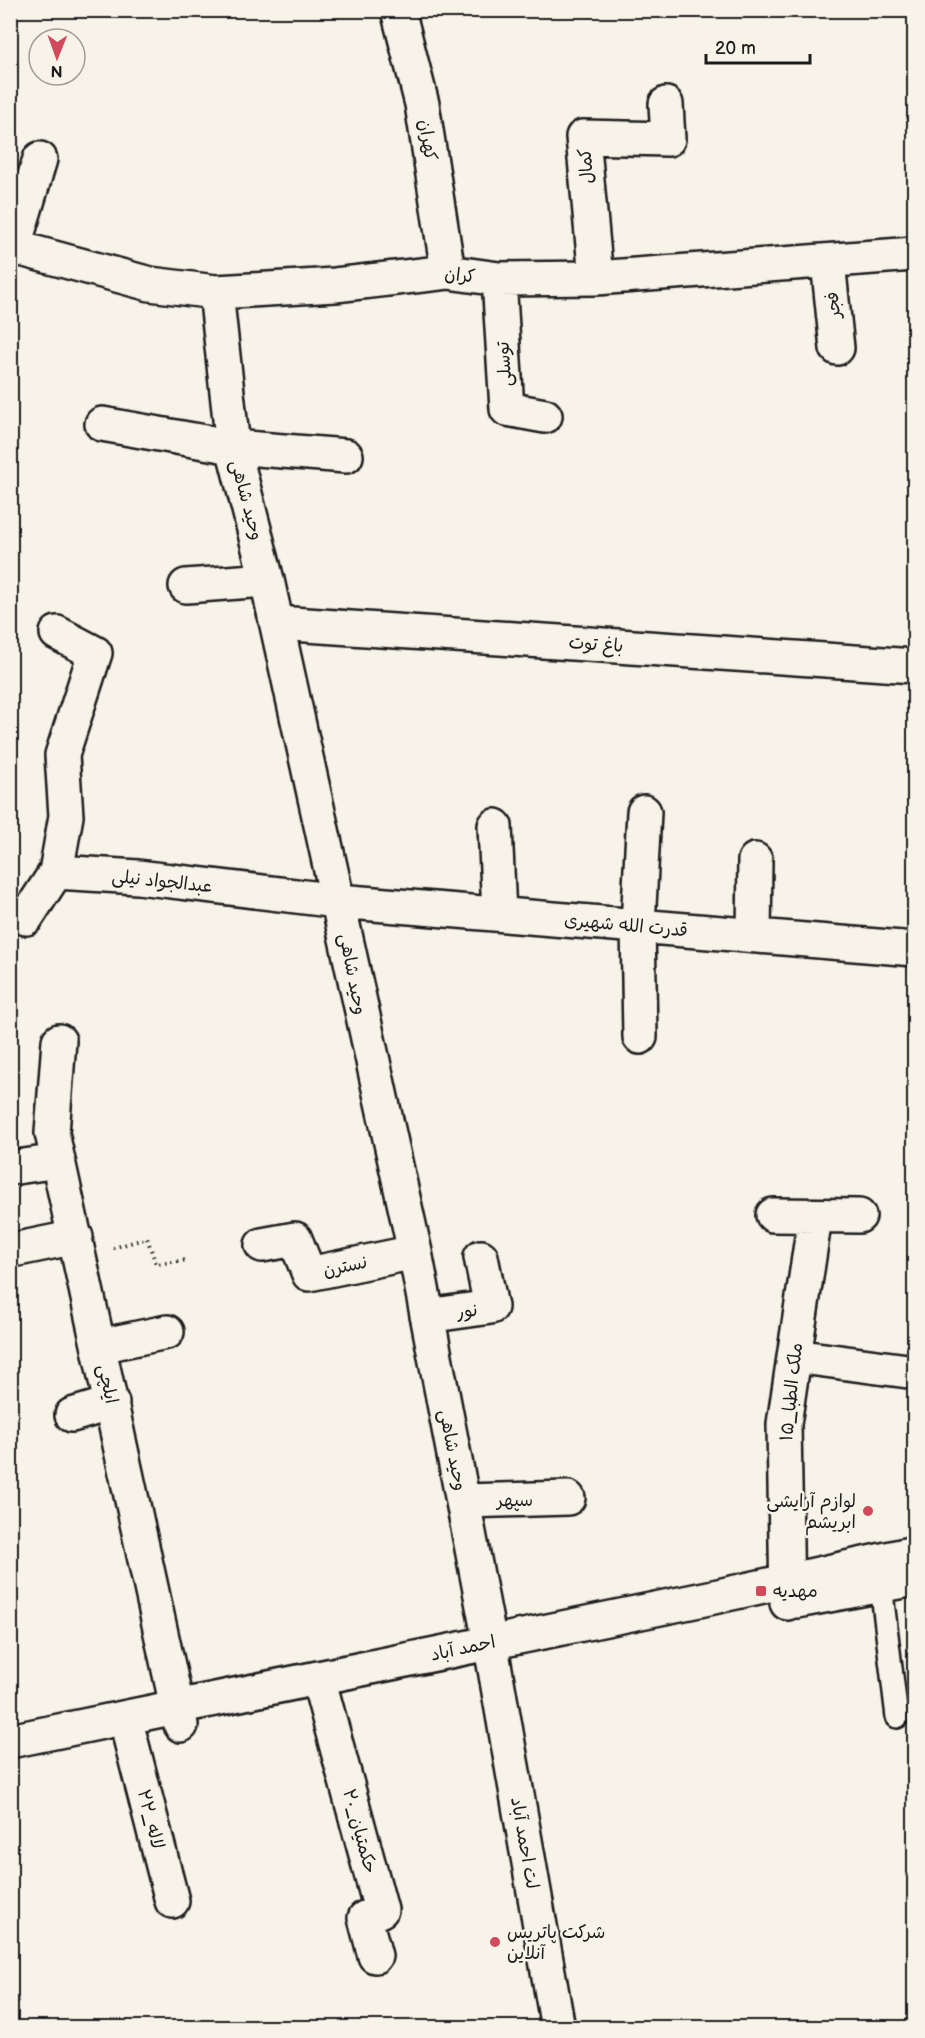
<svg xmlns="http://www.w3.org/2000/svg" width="925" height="2038" viewBox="0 0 925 2038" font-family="'Balsamiq Sans','Playpen Sans Arabic',sans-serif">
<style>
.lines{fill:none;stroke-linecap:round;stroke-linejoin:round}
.lane-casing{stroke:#1c1c1c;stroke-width:26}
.street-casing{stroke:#1c1c1c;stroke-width:38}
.secondary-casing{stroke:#1c1c1c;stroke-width:38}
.path{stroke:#1c1c1c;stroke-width:4;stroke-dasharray:1.5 4.5;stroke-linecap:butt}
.lane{stroke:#f7f3e8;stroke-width:21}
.street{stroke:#f7f3e8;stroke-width:33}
.secondary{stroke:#f7f3e8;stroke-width:33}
.poi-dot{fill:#d1495b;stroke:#f7f3e8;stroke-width:2}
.labels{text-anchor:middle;stroke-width:5;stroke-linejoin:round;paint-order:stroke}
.street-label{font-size:18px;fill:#1c1c1c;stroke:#f7f3e8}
.poi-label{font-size:18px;fill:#1c1c1c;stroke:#f7f3e8;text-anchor:start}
</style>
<rect width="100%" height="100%" fill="#f7f3e8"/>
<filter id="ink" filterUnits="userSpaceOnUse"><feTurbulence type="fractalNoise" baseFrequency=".0167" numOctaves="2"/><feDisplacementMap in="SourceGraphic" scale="12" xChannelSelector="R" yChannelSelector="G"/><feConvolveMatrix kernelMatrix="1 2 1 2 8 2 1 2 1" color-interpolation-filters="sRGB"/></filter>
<g filter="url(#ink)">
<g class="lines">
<defs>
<path id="lane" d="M881 1585 897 1717"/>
<path id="street" d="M398 10 422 104 448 272
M10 246 150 284 216 292 335 285 448 272 499 279 596 278 914 254
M14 246 40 159
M828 262 837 348
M596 278 583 137 668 139 666 104
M499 279 507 409 545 416
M216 292 233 447 267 580 415 1252 493 1658
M102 424 233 447 346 456
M186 586 267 580
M277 623 914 666
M495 826 499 914
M56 872 66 816 62 755 95 653 57 633
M10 912 26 918 56 872 138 877 338 901 914 949
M754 935 755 860
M640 1037 638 925 644 812
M59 1041 52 1133 181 1725
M10 1168 58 1161
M773 1215 859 1216
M262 1245 295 1239 309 1274 415 1252
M18 1249 76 1237
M427 1316 491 1307 481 1257
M99 1346 167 1332
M794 1356 908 1371
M72 1415 112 1403
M463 1501 568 1498
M787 1603 784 1424 815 1217
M323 1696 381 1910 365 1918 375 1956
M130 1737 172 1901"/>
<path id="secondary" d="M797 1601 914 1579
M493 1658 558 2028
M10 1741 709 1598 914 1553"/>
</defs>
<use href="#lane" class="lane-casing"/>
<use href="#street" class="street-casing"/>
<use href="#secondary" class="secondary-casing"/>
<path class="path" d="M113 1248 147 1238 156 1264 188 1260"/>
<use href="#lane" class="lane"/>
<use href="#street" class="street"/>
<use href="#secondary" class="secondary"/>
</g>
</g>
<g class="poi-dot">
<circle cx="868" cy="1511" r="6"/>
<rect x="755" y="1585" width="12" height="12" rx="3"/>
<circle cx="495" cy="1942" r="6"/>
</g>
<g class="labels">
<g class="street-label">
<text transform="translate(428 140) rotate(81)" y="6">کهران</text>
<text transform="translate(586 166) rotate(-95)" y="6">کمال</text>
<text transform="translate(460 275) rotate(5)" y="6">کران</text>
<text transform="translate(833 305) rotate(-96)" y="6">فجر</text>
<text transform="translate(504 364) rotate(-94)" y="6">توسلی</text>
<text transform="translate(247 500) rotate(75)" y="6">وحید شاهی</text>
<text transform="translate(596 644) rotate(4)" y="6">باغ توت</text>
<text transform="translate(162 881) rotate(6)" y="6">عبدالجواد نیلی</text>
<text transform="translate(626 925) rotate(5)" y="6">قدرت الله شهیری</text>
<text transform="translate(353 974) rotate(79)" y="6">وحید شاهی</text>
<text transform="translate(345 1266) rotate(-12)" y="6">نسترن</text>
<text transform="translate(467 1311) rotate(-8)" y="6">نور</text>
<text transform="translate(108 1384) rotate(78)" y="6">ایلچی</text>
<text transform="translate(791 1392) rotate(-84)" y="6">۱۵_ملک الطبا</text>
<text transform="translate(453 1450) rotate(79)" y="6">وحید شاهی</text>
<text transform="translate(515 1500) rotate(-1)" y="6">سپهر</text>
<text transform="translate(463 1648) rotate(-12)" y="6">احمد آباد</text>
<text transform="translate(151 1819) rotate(76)" y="6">۲۲_لاله</text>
<text transform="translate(360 1831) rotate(75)" y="6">۲۰_حکمتیان</text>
<text transform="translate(525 1843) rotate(80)" y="6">لت احمد آباد</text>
</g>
<g class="poi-label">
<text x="856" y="1507" text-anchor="end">لوازم آرایشی<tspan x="856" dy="21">ابریشم</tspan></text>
<text x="773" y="1597">مهدیه</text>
<text x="507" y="1938">شرکت پاتریس<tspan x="507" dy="21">آنلاین</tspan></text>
</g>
</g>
<rect width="925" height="2038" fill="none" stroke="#f7f3e8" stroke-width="36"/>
<rect x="18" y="18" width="889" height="2002" fill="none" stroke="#1c1c1c" stroke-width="2" filter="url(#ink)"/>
<g transform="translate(57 57) rotate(181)"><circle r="28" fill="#f7f3e8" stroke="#9f9d96" stroke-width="1.5"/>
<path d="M0-4.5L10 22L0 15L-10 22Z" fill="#d1495b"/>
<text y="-9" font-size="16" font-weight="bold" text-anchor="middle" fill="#1c1c1c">N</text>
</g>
<path d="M706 54v9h104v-9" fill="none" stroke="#1c1c1c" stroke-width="3"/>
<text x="715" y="54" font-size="18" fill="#1c1c1c" stroke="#f7f3e8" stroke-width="4.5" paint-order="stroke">20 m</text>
</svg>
